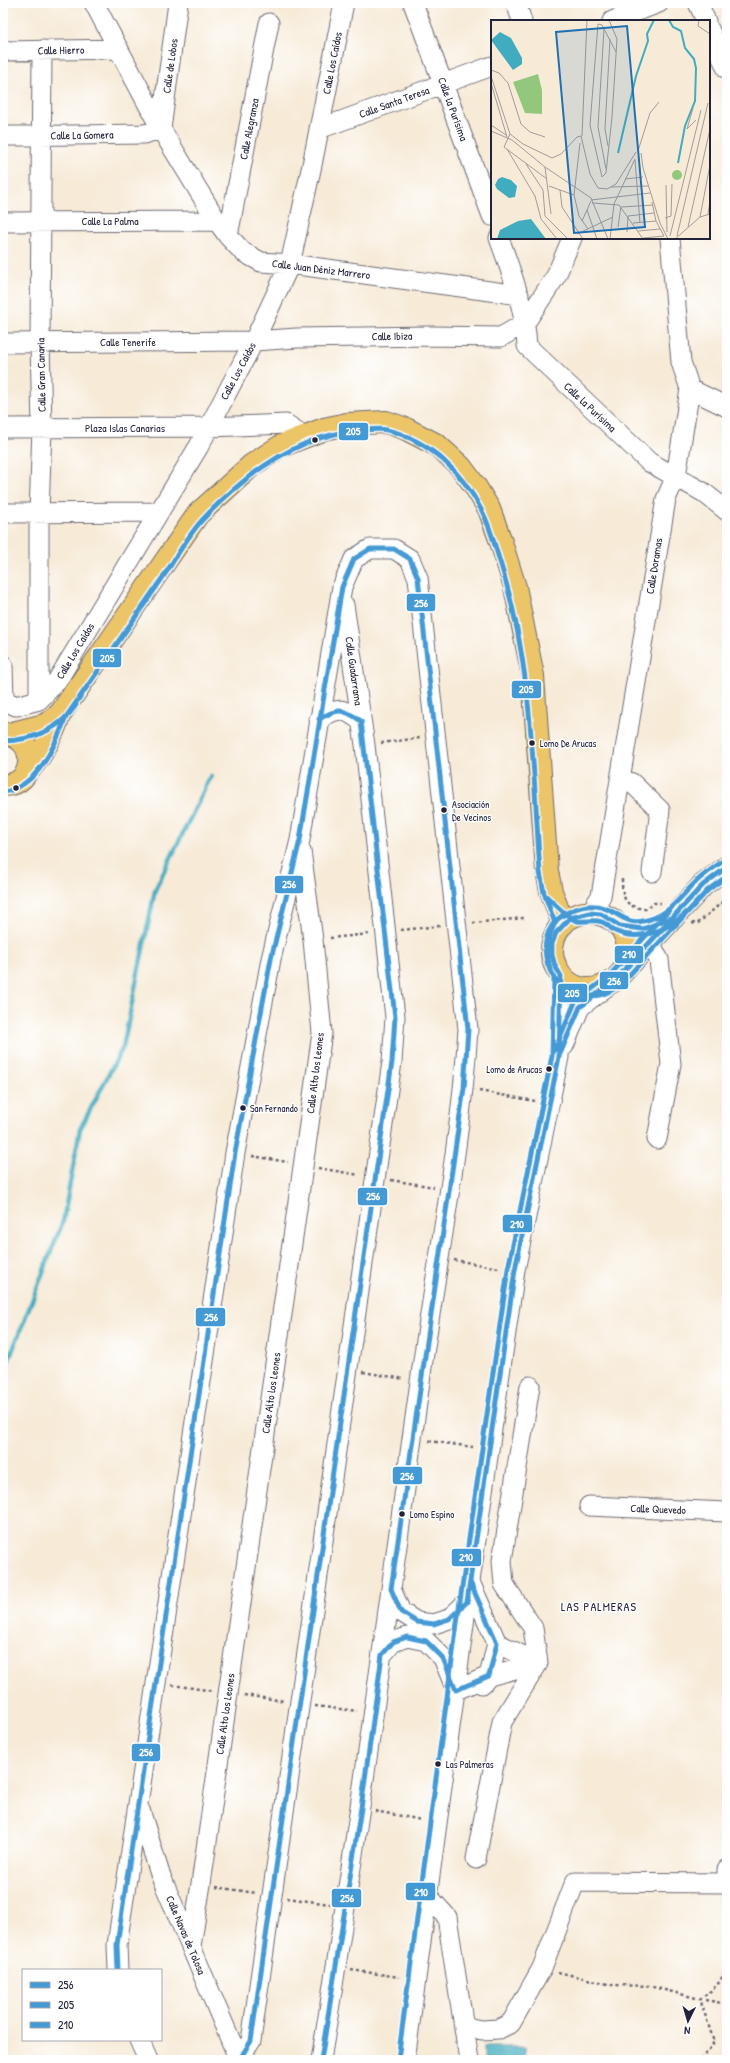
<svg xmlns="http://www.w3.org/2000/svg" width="730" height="2063" viewBox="0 0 730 2063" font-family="'Patrick Hand',sans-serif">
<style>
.water{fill:#41acc0;stroke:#32677e}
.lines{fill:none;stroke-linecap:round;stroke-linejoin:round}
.stream{stroke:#41acc0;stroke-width:4.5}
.minor-casing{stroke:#6d6872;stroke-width:21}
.major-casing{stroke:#6d6872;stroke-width:24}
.path{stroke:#6d6872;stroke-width:2.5;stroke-dasharray:3 3;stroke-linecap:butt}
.minor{stroke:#fff;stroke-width:19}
.major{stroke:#ecc569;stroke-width:22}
.bus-1-casing{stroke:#fff;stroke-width:8}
.bus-2-casing{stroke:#fff;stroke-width:8}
.bus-3-casing{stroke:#fff;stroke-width:8}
.bus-1{stroke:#449ad5;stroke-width:5}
.bus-2{stroke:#449ad5;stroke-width:5}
.bus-3{stroke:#449ad5;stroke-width:5}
.bus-dot{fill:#22223b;stroke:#fff;stroke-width:1.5}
.labels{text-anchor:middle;stroke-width:3;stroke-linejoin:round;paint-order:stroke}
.bus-label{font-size:10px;fill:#22223b;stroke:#fff;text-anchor:start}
.street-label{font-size:11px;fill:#22223b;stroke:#fff}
.neighbourhood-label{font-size:12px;letter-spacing:1px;fill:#22223b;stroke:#fff}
.inset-river{fill:none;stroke:#41acc0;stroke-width:2}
.inset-road{fill:none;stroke:#a29b99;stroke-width:1}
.view{fill:#1f6fb2;fill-opacity:0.15;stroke:#1f6fb2;stroke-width:2}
.inset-edge{fill:none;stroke:#22223b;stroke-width:2}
.line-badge{stroke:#fff;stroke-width:1.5}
.badge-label{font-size:11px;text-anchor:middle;font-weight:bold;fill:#fff}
</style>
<rect width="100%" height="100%" fill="#fff"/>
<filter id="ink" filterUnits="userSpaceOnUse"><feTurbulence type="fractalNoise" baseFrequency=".025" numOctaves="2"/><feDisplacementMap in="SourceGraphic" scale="8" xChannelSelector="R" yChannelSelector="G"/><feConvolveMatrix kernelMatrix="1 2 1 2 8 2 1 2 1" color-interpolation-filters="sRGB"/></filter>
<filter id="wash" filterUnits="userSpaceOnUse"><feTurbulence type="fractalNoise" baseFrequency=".012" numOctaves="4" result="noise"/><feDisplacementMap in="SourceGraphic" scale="16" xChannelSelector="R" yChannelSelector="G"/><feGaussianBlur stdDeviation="0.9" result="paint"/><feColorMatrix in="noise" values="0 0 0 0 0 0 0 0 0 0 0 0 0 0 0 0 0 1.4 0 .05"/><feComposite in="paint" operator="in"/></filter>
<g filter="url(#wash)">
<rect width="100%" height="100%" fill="#f7ebd8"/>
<path class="water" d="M484 2047H525V2060H484Z"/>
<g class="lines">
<path class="stream" d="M3 1375 63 1221 80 1129 123 1047 155 890 211 776"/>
</g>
</g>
<g filter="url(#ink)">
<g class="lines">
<defs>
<path id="minor" d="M94 3 161 129 217 221 228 236 243 252 261 262 290 264 519 295
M413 3 492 216
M516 3 522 21
M698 3 706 21
M612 21 659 3
M709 29 727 69
M3 51 119 49
M319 129 492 66
M3 136 144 134 161 129 178 3
M3 222 217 221
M228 236 269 23
M499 238C512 274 525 308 527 346L649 462 703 492 727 511
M3 343 254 341 297 338 430 336 501 337 525 323 556 276 572 238
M690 389 727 407
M3 428 209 427 286 424 304 436
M3 513 159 512
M3 665 4 700 16 706 39 700
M39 700 57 681 199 446 254 341 290 264 312 165 344 3
M39 700V513L42 428 40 342 42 50
M319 719C339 707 342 707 361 721
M620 779 632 783 660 810 652 872
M590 913 601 896 666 499 676 476 690 389 681 362 670 238
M650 942 659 960 671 1064 657 1139
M564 1046 580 1007 609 985
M589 1506 727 1512
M470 1582 497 1643 489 1676 482 1684
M391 1589 401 1612 417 1622 434 1624 449 1619 467 1602
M382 1655 393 1642 407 1637 426 1641 443 1658 456 1690 489 1676 538 1663 497 1643
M140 1810 160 1874 239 2060
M476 1859 502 1722 538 1663 533 1628 504 1584 502 1561 530 1386
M428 1896 447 1917 469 2060
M191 1946 201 1884 322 1033 313 940 301 851
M118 1970 117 1945 235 1153 271 959 300 840 342 587 354 559 370 549H394L410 559 418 578 468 1029C461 1147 436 1264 420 1382 388 1608 358 1834 321 2060
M465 2027 482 2030 499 2029 511 2023 542 1968 575 1882 727 1883V1869
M139 2040 148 2060
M239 2058 251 2041 392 1062 395 1017 365 745 344 605
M405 2060 467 1602 515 1270 559 1057 561 976"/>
<path id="major" d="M3 734C39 735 37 787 3 785
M9 734 45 725 60 714
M28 770C41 759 54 731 60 714L198 514 252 465 281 446 324 429 347 424 386 422 406 429 437 445 461 467 475 486 489 509 500 539 515 587 533 676 547 871 551 891 563 924
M623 971C648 914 570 891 554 938 551 948 551 958 556 967 569 993 593 994 615 980L703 885 727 867"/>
</defs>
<use href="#minor" class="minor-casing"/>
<use href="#major" class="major-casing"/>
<path class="path" d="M381 743 420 738
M622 879C622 899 625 907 646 909L654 903H661
M473 923 524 918
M692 923 697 924 727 898
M401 930 440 926
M330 938 370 934
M479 1091 535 1101
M252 1156 288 1162
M318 1168 359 1175
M391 1180 434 1187
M454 1260 499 1268
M363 1372 404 1379
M429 1441 473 1447
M172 1685 213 1691
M244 1695 284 1701
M315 1706 357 1711
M375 1811 422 1820
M216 1887 256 1893
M287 1898 330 1904
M351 1970 399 1977
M558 1972 612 1985 649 1986 700 1999C726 1981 725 1974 727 1944
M702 2060 714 2042 700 1999 727 2004"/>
<use href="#minor" class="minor"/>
<use href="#major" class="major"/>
<defs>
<path id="bus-1" d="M560 1054 580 1007 615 980 678 912
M118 1970 117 1945 235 1153 271 959 300 840 342 587 354 559 370 549H394L410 559 418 578 468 1029 464 1088 391 1589 401 1612 417 1622 434 1624 449 1619 467 1602 515 1270 559 1057 561 976 555 966 552 955V944L556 933 570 918 590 913 601 914 620 926 643 929 673 917 703 885 727 867
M239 2060 251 2041 392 1062 395 1017 361 721C343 708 338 708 319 719
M321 2060 361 1808 382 1655 393 1642 407 1637 426 1641 443 1658 456 1690 489 1676 497 1643 470 1582"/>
<path id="bus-2" d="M3 741C33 740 59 730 76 705
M4 792C38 786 55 746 66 717 98 671 129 626 161 580 175 560 188 534 205 517 247 473 300 433 363 430 371 430 380 428 387 430 429 440 463 473 482 511 491 528 495 547 501 565 532 664 533 769 540 872L544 893 555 923C529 971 574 1019 620 985L708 890 727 876
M546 896C553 902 570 920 577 921 586 922 594 919 602 922 608 924 611 930 617 932 642 942 669 929 687 912"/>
<path id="bus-3" d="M555 1050 575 1002 610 975 672 907
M398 2059 460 1601 508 1269 552 1056 554 978C545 963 542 948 549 931 557 913 585 901 604 908 617 912 627 925 643 921 671 915 679 897 698 880 706 873 715 867 723 861"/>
</defs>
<use href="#bus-1" class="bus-1-casing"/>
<use href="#bus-2" class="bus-2-casing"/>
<use href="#bus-3" class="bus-3-casing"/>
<use href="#bus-1" class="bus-1"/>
<use href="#bus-2" class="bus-2"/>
<use href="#bus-3" class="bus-3"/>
</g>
</g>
<g class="bus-dot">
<circle cx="315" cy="440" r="3.5"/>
<circle cx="532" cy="743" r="3.5"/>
<circle cx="16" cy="788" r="3.5"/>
<circle cx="444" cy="810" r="3.5"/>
<circle cx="549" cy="1069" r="3.5"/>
<circle cx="243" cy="1108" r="3.5"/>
<circle cx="402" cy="1514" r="3.5"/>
<circle cx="438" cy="1764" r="3.5"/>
</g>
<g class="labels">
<g class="bus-label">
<text x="540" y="747">Lomo De Arucas</text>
<text x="452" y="808">Asociación<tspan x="452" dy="13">De Vecinos</tspan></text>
<text x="542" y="1073" text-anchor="end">Lomo de Arucas</text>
<text x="250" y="1112">San Fernando</text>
<text x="410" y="1518">Lomo Espino</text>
<text x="446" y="1768">Las Palmeras</text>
</g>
<g class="street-label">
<text transform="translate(61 50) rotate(-1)" y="4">Calle Hierro</text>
<text transform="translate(332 63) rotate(-79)" y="4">Calle Los Caídos</text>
<text transform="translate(170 66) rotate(-82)" y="4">Calle de Lobos</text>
<text transform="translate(394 102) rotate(-20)" y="4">Calle Santa Teresa</text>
<text transform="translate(453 109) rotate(70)" y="4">Calle la Purísima</text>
<text transform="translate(249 129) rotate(-79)" y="4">Calle Alegranza</text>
<text transform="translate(82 135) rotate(-1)" y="4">Calle La Gomera</text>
<text x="110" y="225">Calle La Palma</text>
<text transform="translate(321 269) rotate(7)" y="4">Calle Juan Déniz Marrero</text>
<text transform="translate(392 336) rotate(-1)" y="4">Calle Ibiza</text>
<text x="128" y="346">Calle Tenerife</text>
<text transform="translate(238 371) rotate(-62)" y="4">Calle Los Caídos</text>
<text transform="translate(41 375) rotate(-91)" y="4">Calle Gran Canaria</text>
<text transform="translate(590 407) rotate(43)" y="4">Calle la Purísima</text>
<text x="125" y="432">Plaza Islas Canarias</text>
<text transform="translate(654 566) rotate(-81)" y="4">Calle Doramas</text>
<text transform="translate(75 651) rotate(-59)" y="4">Calle Los Caídos</text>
<text transform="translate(354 671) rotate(82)" y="4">Calle Guadarrama</text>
<text transform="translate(315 1073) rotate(-83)" y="4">Calle Alto los Leones</text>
<text transform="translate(271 1393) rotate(-82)" y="4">Calle Alto los Leones</text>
<text transform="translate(658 1509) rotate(2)" y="4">Calle Quevedo</text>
<text transform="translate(225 1714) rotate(-82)" y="4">Calle Alto los Leones</text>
<text transform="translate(186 1935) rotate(67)" y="4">Calle Navas de Tolosa</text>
</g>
<g class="neighbourhood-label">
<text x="599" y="1611">LAS PALMERAS</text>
</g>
</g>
<g transform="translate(491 20)">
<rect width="219" height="219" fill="#f7ebd8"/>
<path d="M47 54 51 70V94L34 93 22 62ZM181 155a5 5 0 1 1 10 0a5 5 0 1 1-10 0Z" fill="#92c87b"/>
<path d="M9 12 20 18 31 38V44L22 50 0 20ZM11 157 20 160 26 166 24 177 18 178 6 169 4 165 7 159ZM40 199 55 219H6L9 210 27 201Z" fill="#41acc0"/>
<path class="inset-river" d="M178 0 182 7 190 11 194 28 203 39 205 48 204 81 194 106 187 143M127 133 145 56 157 21 156 14 163 0"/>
<path class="inset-road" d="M118 0 126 19 121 97 115 153 111 157 99 105 107 4 111 5 125 32M208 0 207 6 219 14M113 9 107 107 115 149M0 50 8 53 17 63 30 104 39 112 54 117M0 56 19 114 32 124 61 138 70 134 86 117 90 116 99 154 107 168 116 169 125 164 145 132M0 63 16 117M202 88 196 109 205 100M0 105 15 115M0 111 21 120 54 147 100 178 117 219M19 114 13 127 56 159M91 116 96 0M89 123 83 175 88 196 97 209M117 126 114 109 119 19M16 129 44 176 50 199 66 219M147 131 159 93 168 82M150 133 152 148 169 203 177 219M144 140 149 203M35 144 52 170 54 196 76 218M54 147 60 194M134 159 152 157M175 165 176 212M58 166 83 175M120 167 157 166M69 170 71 187 92 219M100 180 159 173M161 182 165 201 173 216M101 183 128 185 152 219M131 187 162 185M96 190 106 219M217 194 219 181M209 197 219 145M174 198 180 196 181 164M91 201 100 181M142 203 165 201M127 207 130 186M197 207 219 109M147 211 169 209M136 212 137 196 163 193M86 214 122 197M179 216 210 90M186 216 217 83M152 218 173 216M119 219 123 184 144 139M184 219 209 197 219 194"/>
<path class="view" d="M136 6 154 207 83 213 65 12Z"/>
<rect width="219" height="219" class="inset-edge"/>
</g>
<g class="line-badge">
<rect x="338" y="422" width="31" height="19" rx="4" fill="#449ad5"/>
<rect x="406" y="593" width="30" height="19" rx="4" fill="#449ad5"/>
<rect x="92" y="648" width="30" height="20" rx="4" fill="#449ad5"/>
<rect x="511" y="680" width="31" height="19" rx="4" fill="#449ad5"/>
<rect x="274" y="875" width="30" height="19" rx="4" fill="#449ad5"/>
<rect x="614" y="945" width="30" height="19" rx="4" fill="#449ad5"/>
<rect x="599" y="971" width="30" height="19" rx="4" fill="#449ad5"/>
<rect x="557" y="983" width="31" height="20" rx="4" fill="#449ad5"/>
<rect x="357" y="1187" width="31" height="19" rx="4" fill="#449ad5"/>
<rect x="502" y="1214" width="31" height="19" rx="4" fill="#449ad5"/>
<rect x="195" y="1307" width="31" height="20" rx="4" fill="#449ad5"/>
<rect x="392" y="1466" width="31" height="19" rx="4" fill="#449ad5"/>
<rect x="451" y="1548" width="31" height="19" rx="4" fill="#449ad5"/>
<rect x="131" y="1743" width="30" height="19" rx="4" fill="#449ad5"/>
<rect x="405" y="1882" width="31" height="19" rx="4" fill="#449ad5"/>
<rect x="331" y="1888" width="31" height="20" rx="4" fill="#449ad5"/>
</g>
<g class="badge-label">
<text x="353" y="435">205</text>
<text x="421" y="607">256</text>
<text x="107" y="662">205</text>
<text x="526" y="693">205</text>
<text x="289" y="888">256</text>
<text x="629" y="958">210</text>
<text x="614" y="985">256</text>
<text x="572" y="997">205</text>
<text x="373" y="1200">256</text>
<text x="517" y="1228">210</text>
<text x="211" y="1321">256</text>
<text x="407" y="1480">256</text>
<text x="466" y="1561">210</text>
<text x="146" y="1756">256</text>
<text x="421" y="1896">210</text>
<text x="347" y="1902">256</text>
</g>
<rect width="730" height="2063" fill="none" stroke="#fff" stroke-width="16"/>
<rect x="22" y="1969" width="140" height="72" fill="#ffffff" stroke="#a7a7b1"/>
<rect x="30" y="1982" width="20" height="6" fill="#449ad5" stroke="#a7a7b1"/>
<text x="58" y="1989" font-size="12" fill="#22223b">256</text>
<rect x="30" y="2002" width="20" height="6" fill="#449ad5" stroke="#a7a7b1"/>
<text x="58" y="2009" font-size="12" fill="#22223b">205</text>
<rect x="30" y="2022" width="20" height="6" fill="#449ad5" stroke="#a7a7b1"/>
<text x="58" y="2029" font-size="12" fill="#22223b">210</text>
<g transform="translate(688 2021) rotate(185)" stroke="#ffffff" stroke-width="3" paint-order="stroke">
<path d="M0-3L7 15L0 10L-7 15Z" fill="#22223b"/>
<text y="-6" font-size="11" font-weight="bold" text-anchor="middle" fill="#22223b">N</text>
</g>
</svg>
